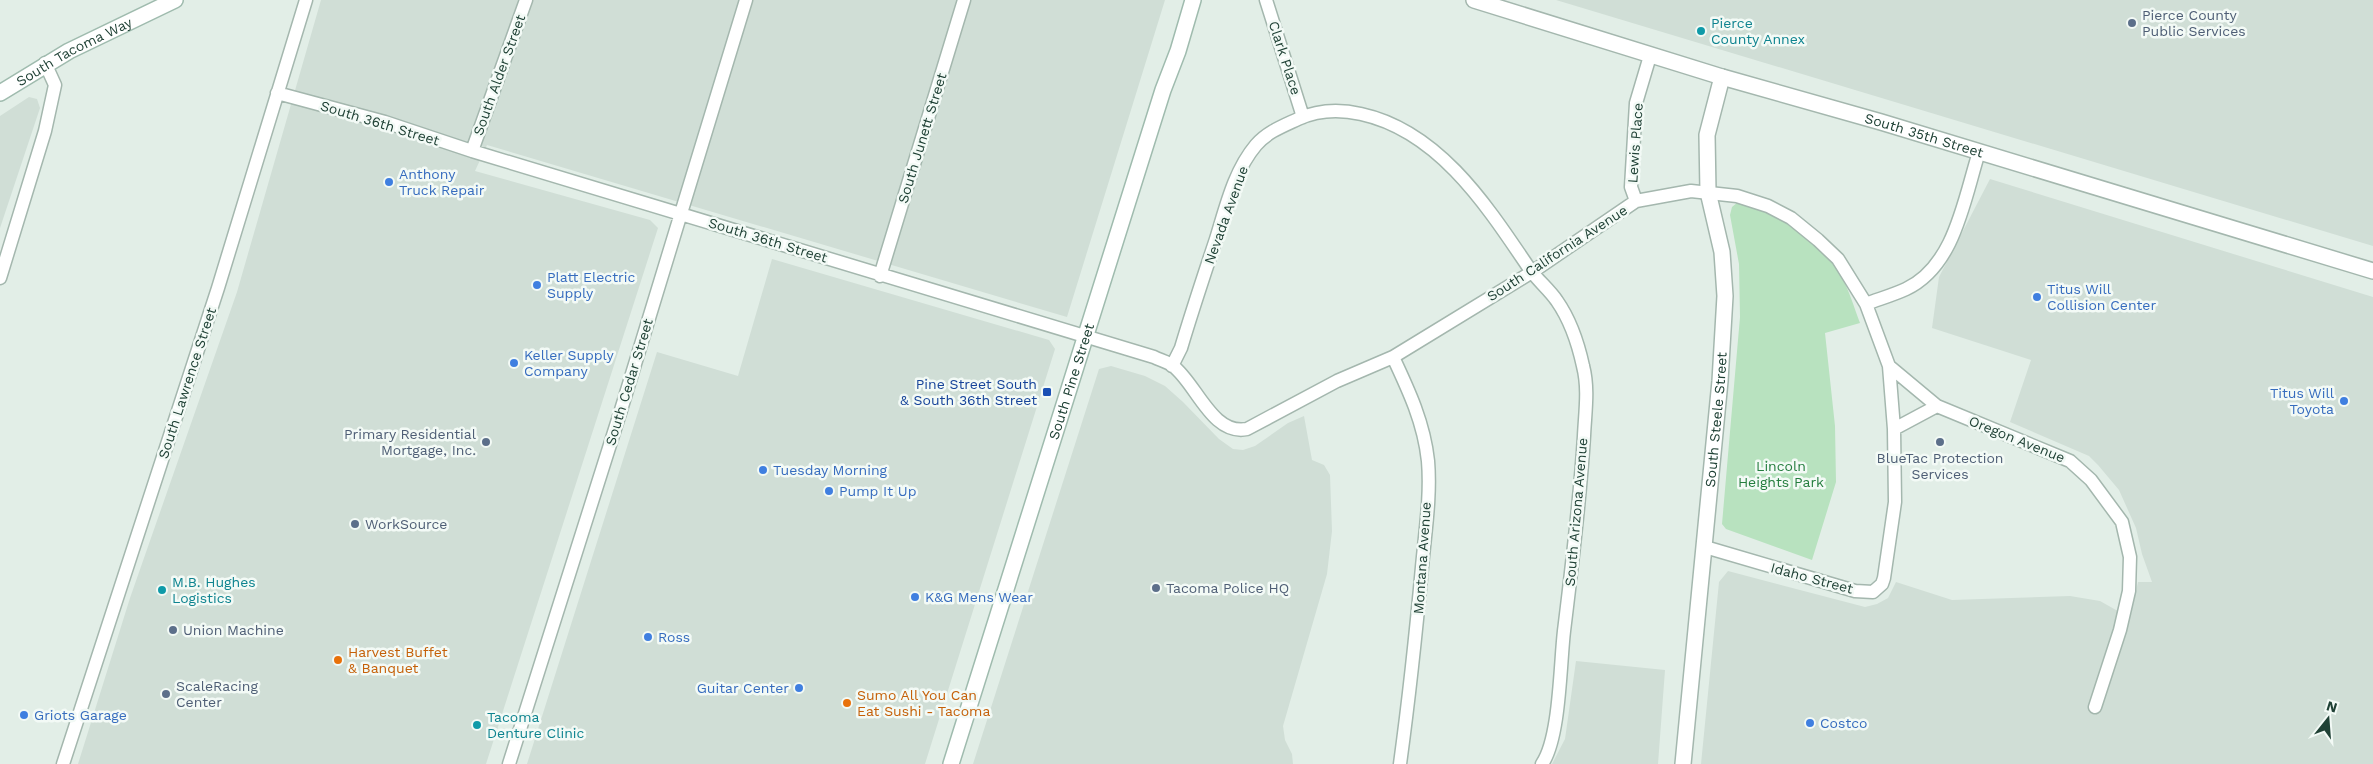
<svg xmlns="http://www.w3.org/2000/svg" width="2373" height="764" viewBox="0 0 2373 764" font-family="'Work Sans',sans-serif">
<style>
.built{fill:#d0ded6}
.green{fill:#b8e2bf}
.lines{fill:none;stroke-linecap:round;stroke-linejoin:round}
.minor-casing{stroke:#a4b7ae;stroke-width:15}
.tertiary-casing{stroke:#a4b7ae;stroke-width:18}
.secondary-casing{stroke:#9fbbae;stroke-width:18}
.minor{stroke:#fff;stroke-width:12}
.tertiary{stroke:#fff;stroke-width:15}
.secondary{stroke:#fff;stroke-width:15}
.service-dot{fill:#5c6f8a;stroke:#f3faf6;stroke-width:2}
.culture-dot{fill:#0f9aa8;stroke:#f3faf6;stroke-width:2}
.shop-dot{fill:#3f7fe0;stroke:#f3faf6;stroke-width:2}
.transit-dot{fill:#1a4fb4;stroke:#f3faf6;stroke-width:2}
.food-dot{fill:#e8710a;stroke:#f3faf6;stroke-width:2}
.labels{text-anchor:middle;stroke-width:5;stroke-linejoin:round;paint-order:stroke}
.service-label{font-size:14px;fill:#4e5e75;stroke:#f3faf6;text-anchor:start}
.culture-label{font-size:14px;fill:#0d838f;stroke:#f3faf6;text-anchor:start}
.street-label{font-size:14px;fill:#1f4135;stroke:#f3faf6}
.shop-label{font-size:14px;fill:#366cbe;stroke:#f3faf6;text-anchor:start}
.transit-label{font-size:14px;fill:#164399;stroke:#f3faf6;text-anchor:end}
.park-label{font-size:14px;fill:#247d3e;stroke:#f3faf6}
.food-label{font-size:14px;fill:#c56008;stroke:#f3faf6;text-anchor:start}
</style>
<rect width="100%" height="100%" fill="#e2eee7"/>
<path class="built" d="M321 0H1165L1067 317 487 145 475 171 650 220 658 228 486 764H78L130 598 237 292Z
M1556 0H2373V246Z
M29 97 37 99 40 108 0 228V116Z
M1990 179 2373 297V764H1701L1719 582 1728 571 1865 607 1877 604 1888 598 1896 582 1952 600 2070 596 2100 601 2116 610 2131 614 2138 582H2152L2142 554 2136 528 2119 490 2098 465 2089 456 2010 422 2031 360 1932 328 1939 277Z
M772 259 1049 340 1055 349 925 764H527L657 352 738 376Z
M1111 366 1145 376 1165 386 1183 402 1219 439 1233 449 1243 450 1255 446 1288 423 1304 416 1312 460 1324 465 1330 475 1332 531 1327 574 1283 726 1285 740 1292 754 1293 764H973L1099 369Z
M1576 661 1665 670 1658 764H1552L1565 739Z"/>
<path class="green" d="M1738 202C1777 215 1821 237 1841 276 1849 290 1854 307 1860 323L1825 333 1835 426 1836 482 1812 560 1726 529 1722 524 1740 317 1739 264 1730 215 1732 207Z"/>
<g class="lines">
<defs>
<path id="minor" d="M1266 0 1303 117
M277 93 385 122 472 151 1154 357C1160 360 1168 362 1173 366 1196 383 1212 436 1247 429L1337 381 1393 357 1532 272 1636 201 1691 191 1737 196 1768 206 1791 218 1818 240 1838 259 1866 304 1889 366 1894 429 1895 502 1884 578 1882 584 1873 592 1855 591 1705 547
M472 151 526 0
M1636 201 1631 187 1636 103 1650 56
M880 276 964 0
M0 278 45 131 55 85 45 63
M1866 304C1879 299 1893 295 1906 289 1955 266 1964 199 1979 152
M1393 357C1409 391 1424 423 1428 461 1431 496 1425 533 1422 567 1416 633 1409 698 1400 764
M1172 366 1181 348C1192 311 1204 275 1216 239 1226 207 1234 171 1256 145 1267 132 1283 126 1298 119 1318 110 1339 109 1361 114 1439 131 1487 206 1529 268 1537 280 1549 289 1557 301 1571 321 1578 343 1583 366 1589 389 1585 413 1584 436 1580 502 1572 566 1564 631 1560 665 1560 738 1542 764
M1889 366 1937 406 2070 461 2091 480 2122 522 2130 557 2129 591 2120 630 2095 707
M1894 429 1937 406
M63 764 218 288 306 0
M509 764 621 410 746 0"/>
<g id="tertiary">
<path id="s1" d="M1474 0 1722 77 1881 122 2373 271"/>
<path id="s2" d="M1683 764 1720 381 1725 296 1722 252 1708 192 1707 135 1722 77"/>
</g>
<g id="secondary">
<path id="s3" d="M0 93 69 51 175 0"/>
<path id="s4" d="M951 764 1163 90 1178 51 1193 0"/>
</g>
</defs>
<use href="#minor" class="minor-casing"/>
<use href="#tertiary" class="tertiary-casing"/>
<use href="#secondary" class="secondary-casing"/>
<use href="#minor" class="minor"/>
<use href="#tertiary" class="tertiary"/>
<use href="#secondary" class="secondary"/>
</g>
<g class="service-dot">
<circle cx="2132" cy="23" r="5"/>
<circle cx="486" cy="442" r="5"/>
<circle cx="1940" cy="442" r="5"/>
<circle cx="355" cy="524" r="5"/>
<circle cx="1156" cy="588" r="5"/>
<circle cx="173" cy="630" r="5"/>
<circle cx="166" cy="694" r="5"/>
</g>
<g class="culture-dot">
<circle cx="1701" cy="31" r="5"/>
<circle cx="162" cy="590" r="5"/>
<circle cx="477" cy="725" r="5"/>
</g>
<g class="shop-dot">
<circle cx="389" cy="182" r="5"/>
<circle cx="537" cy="285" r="5"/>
<circle cx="2037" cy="297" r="5"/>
<circle cx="514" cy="363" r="5"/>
<circle cx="2344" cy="401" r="5"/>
<circle cx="763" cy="470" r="5"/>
<circle cx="829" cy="491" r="5"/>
<circle cx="915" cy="597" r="5"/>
<circle cx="648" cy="637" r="5"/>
<circle cx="799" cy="688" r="5"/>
<circle cx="24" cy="715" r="5"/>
<circle cx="1810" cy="723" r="5"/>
</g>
<rect class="transit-dot" x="1042" y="387" width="10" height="10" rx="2.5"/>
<g class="food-dot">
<circle cx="338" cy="660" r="5"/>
<circle cx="847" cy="703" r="5"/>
</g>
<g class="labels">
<g class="service-label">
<text x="2142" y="20">Pierce County<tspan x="2142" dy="16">Public Services</tspan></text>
<text x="476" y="439" text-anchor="end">Primary Residential<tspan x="476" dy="16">Mortgage, Inc.</tspan></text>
<text x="1940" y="463" text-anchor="middle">BlueTac Protection<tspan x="1940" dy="16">Services</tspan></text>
<text x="365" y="529">WorkSource</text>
<text x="1166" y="593">Tacoma Police HQ</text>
<text x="183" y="635">Union Machine</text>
<text x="176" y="691">ScaleRacing<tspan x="176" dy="16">Center</tspan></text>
</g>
<g class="culture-label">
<text x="1711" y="28">Pierce<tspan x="1711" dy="16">County Annex</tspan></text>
<text x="172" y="587">M.B. Hughes<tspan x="172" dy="16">Logistics</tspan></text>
<text x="487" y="722">Tacoma<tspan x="487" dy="16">Denture Clinic</tspan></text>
</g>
<g class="street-label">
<text dy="5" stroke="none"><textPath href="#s3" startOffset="85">South Tacoma Way</textPath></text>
<text transform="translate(1285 58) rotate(72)" y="5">Clark Place</text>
<text transform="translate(499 75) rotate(-70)" y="5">South Alder Street</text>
<text transform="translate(380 123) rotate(17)" y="5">South 36th Street</text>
<text dy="5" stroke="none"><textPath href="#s1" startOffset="470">South 35th Street</textPath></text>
<text transform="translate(922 138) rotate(-73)" y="5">South Junett Street</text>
<text transform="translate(1635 143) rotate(-86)" y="5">Lewis Place</text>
<text transform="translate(1226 215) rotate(-70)" y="5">Nevada Avenue</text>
<text transform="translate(768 240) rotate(17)" y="5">South 36th Street</text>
<text transform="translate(1557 253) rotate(-33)" y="5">South California Avenue</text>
<text transform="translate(629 382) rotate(-73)" y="5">South Cedar Street</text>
<text dy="5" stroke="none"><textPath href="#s4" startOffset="401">South Pine Street</textPath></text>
<text transform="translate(187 383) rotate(-72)" y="5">South Lawrence Street</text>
<text dy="5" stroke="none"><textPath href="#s2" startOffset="346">South Steele Street</textPath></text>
<text transform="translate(2017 439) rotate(22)" y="5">Oregon Avenue</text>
<text transform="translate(1576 512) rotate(-85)" y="5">South Arizona Avenue</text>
<text transform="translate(1422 558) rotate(-86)" y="5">Montana Avenue</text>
<text transform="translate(1812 578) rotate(15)" y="5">Idaho Street</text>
</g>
<g class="shop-label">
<text x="399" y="179">Anthony<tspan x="399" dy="16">Truck Repair</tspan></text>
<text x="547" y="282">Platt Electric<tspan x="547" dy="16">Supply</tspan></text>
<text x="2047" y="294">Titus Will<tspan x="2047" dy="16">Collision Center</tspan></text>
<text x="524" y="360">Keller Supply<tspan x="524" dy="16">Company</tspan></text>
<text x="2334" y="398" text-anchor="end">Titus Will<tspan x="2334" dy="16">Toyota</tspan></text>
<text x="773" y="475">Tuesday Morning</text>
<text x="839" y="496">Pump It Up</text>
<text x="925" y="602">K&amp;G Mens Wear</text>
<text x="658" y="642">Ross</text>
<text x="789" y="693" text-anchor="end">Guitar Center</text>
<text x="34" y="720">Griots Garage</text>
<text x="1820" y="728">Costco</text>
</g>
<g class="transit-label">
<text x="1037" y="389">Pine Street South<tspan x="1037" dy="16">&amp; South 36th Street</tspan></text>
</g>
<g class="park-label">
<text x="1781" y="471">Lincoln<tspan x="1781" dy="16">Heights Park</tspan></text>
</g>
<g class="food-label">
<text x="348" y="657">Harvest Buffet<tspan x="348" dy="16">&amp; Banquet</tspan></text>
<text x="857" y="700">Sumo All You Can<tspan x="857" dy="16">Eat Sushi - Tacoma</tspan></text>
</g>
</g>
<g transform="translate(2328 719) rotate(17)" stroke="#f3faf6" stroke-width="4" paint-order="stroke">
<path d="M0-4L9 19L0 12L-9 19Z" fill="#1f4135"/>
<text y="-8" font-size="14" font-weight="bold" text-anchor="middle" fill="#1f4135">N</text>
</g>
</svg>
